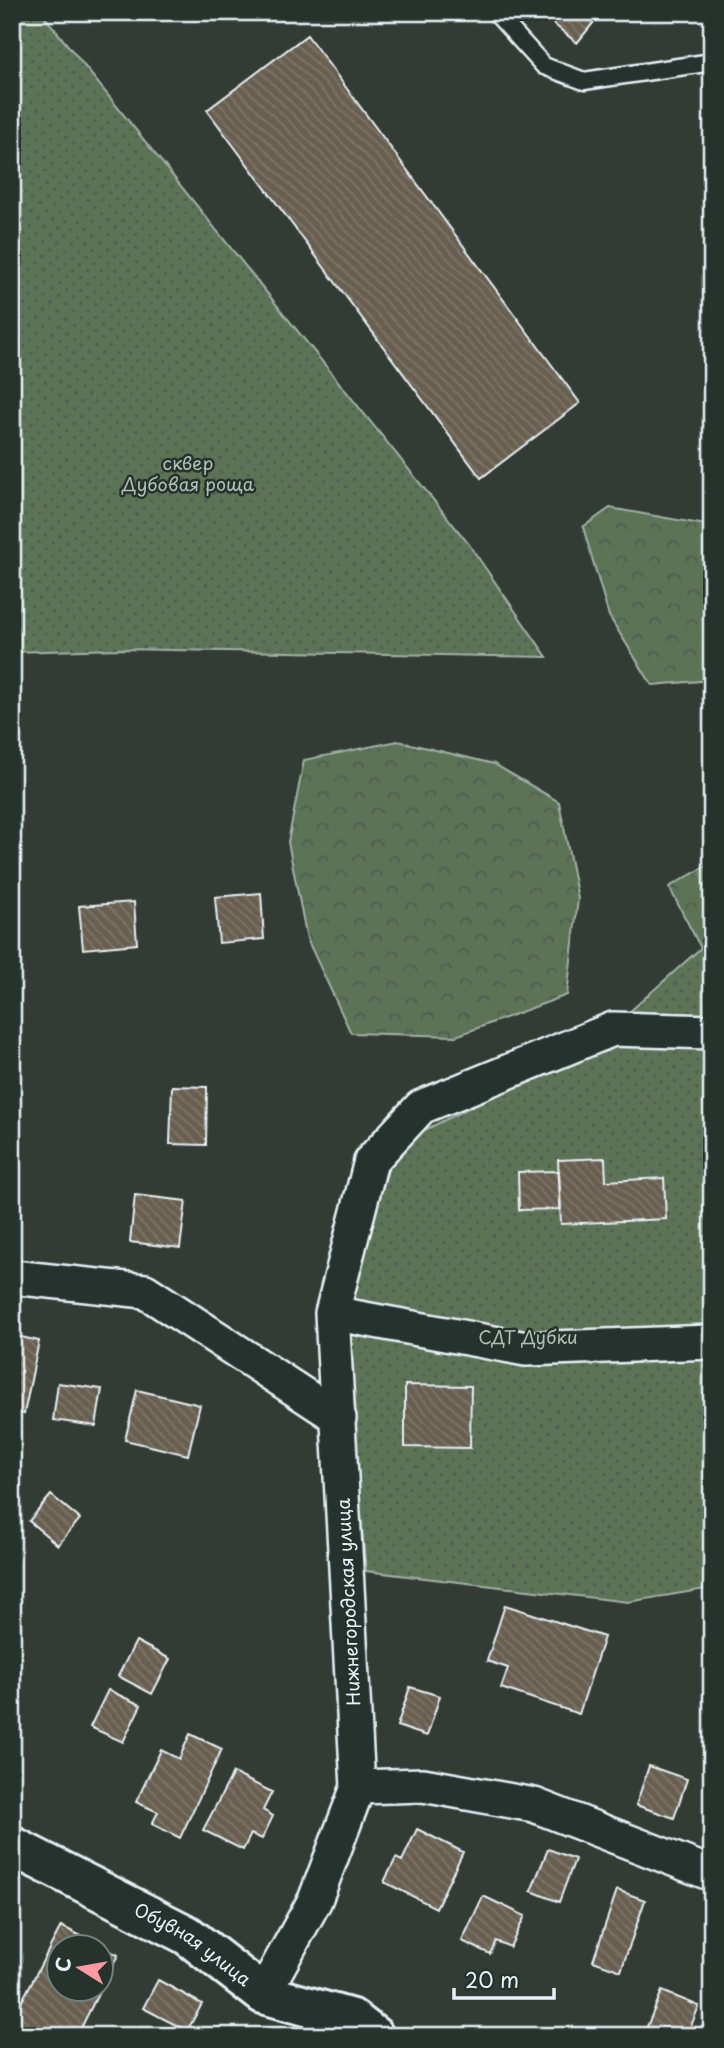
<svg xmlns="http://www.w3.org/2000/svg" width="724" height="2048" viewBox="0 0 724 2048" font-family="'Playpen Sans',sans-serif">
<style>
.forest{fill:url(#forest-crowns);stroke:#a2b2a8;stroke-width:2}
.park{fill:url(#park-dots);stroke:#a2b2a8;stroke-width:2}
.building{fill:url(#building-back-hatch);stroke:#e8f1f8;stroke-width:2}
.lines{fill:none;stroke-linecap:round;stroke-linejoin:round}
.lane-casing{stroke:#e8f1f8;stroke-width:21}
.street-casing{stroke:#e8f1f8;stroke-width:38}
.secondary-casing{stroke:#e8f1f8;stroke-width:44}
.lane{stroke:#26332d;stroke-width:16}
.street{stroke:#26332d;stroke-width:33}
.secondary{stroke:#26332d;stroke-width:38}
.labels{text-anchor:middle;stroke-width:5;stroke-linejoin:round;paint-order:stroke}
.park-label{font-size:18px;fill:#b0bfb8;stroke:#26332d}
.street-label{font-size:18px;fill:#e8f1f8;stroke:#26332d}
</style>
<defs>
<pattern id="forest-crowns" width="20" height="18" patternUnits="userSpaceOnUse" patternTransform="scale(1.75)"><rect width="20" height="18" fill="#5c7357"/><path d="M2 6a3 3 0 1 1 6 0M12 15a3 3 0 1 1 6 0" fill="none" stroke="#505b50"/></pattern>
<pattern id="park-dots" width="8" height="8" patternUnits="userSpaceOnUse" patternTransform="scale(1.75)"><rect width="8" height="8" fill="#5c7357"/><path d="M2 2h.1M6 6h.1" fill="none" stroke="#505b50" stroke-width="1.8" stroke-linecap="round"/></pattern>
<pattern id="building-back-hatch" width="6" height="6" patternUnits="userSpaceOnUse" patternTransform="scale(1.75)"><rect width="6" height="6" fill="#675f50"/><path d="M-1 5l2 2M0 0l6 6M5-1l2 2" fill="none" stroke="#7d766a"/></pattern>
</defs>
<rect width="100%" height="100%" fill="#333c34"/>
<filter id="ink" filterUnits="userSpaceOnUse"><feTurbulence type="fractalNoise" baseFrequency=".0143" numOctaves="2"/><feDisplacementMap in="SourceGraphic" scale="14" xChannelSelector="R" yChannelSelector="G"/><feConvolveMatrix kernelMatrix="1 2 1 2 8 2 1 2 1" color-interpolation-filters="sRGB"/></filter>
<g filter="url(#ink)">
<path class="forest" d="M610 508 712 526V680L652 685 609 616 583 527Z
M398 741 494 764 559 802 578 899 567 995 456 1036 351 1033 307 939 288 842 304 760Z
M712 863V1003L704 954 669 887Z"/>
<path class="park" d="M12 12H41L468 543 547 657 120 649 12 652Z
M712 938V1588L628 1602 366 1571 343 1335V1304L397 1144 590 1047Z"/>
<path class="building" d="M539 12H602L577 43Z
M307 35 580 403 481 478 207 110Z
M261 893 264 939 219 943 215 897Z
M134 902 137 944 83 949 79 906Z
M172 1086 207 1087 206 1145 170 1144Z
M605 1158 606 1181 664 1178 666 1219 561 1224 558 1160Z
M559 1171 561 1209 519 1210 518 1172Z
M135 1195 186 1201 180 1248 130 1242Z
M12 1335 39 1341 24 1414 12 1411Z
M58 1383 102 1389 96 1426 53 1420Z
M405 1385 471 1386 470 1448 405 1447Z
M137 1390 200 1405 188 1455 125 1440Z
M51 1495 80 1519 58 1545 29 1521Z
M505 1605 604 1637 579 1714 501 1688 508 1668 487 1661Z
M136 1641 170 1659 152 1694 118 1676Z
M410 1687 440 1696 427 1736 397 1726Z
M108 1690 141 1705 123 1742 90 1727Z
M190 1734 222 1749 180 1838 152 1824 158 1812 136 1802 161 1750 179 1759Z
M649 1766 687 1779 674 1818 636 1805Z
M233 1773 272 1792 263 1810 273 1816 262 1839 251 1834 243 1850 203 1830Z
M417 1829 463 1852 436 1908 384 1882 396 1858 402 1861Z
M548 1849 575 1859 559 1902 531 1891Z
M617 1890 645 1900 621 1971 593 1961Z
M483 1896 525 1916 510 1947 496 1941 490 1954 462 1941Z
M61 1926 101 1946H60V1988H101L77 2036H12V2020Z
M102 1947 118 1955 102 1988Z
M158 1980 202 2004 187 2031 143 2008Z
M662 1991 699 2006 687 2036 673 2030 671 2036H643Z"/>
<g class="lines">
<defs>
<path id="lane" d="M495 12 544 66 584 81 712 62"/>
<path id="street" d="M12 1277 145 1291 339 1418
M332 1313 526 1349 712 1342
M358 1787 332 1313 371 1161 421 1107 613 1029 712 1032
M263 1994 315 1900 358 1787 423 1785 534 1805 712 1874"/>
<g id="secondary">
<path id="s1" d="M12 1846 187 1935 263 1994 352 2019 374 2036"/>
</g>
</defs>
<use href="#lane" class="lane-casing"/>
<use href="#street" class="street-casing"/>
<use href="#secondary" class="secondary-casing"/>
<use href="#lane" class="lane"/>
<use href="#street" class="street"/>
<use href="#secondary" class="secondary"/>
</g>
</g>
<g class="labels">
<g class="park-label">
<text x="188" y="470">сквер<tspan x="188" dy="21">Дубовая роща</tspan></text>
<text x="528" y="1344">СДТ Дубки</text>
</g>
<g class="street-label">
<text transform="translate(349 1602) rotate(-93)" y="6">Нижнегородская улица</text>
<text dy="6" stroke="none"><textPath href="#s1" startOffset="206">Обувная улица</textPath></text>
</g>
</g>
<rect width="724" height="2048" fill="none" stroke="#26332d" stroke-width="42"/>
<rect x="21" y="21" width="682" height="2006" fill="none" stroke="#e8f1f8" stroke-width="2.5" filter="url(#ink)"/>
<g transform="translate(80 1968) rotate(281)"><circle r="33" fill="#26332d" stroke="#747f7e" stroke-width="2"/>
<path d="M0-5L12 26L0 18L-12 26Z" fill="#ff9aa2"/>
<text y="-10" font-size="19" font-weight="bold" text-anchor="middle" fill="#e8f1f8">С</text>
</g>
<path d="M454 1988v10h100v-10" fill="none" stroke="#e8f1f8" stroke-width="3.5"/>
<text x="465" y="1988" font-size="21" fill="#e8f1f8" stroke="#26332d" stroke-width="5" paint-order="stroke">20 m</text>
</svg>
